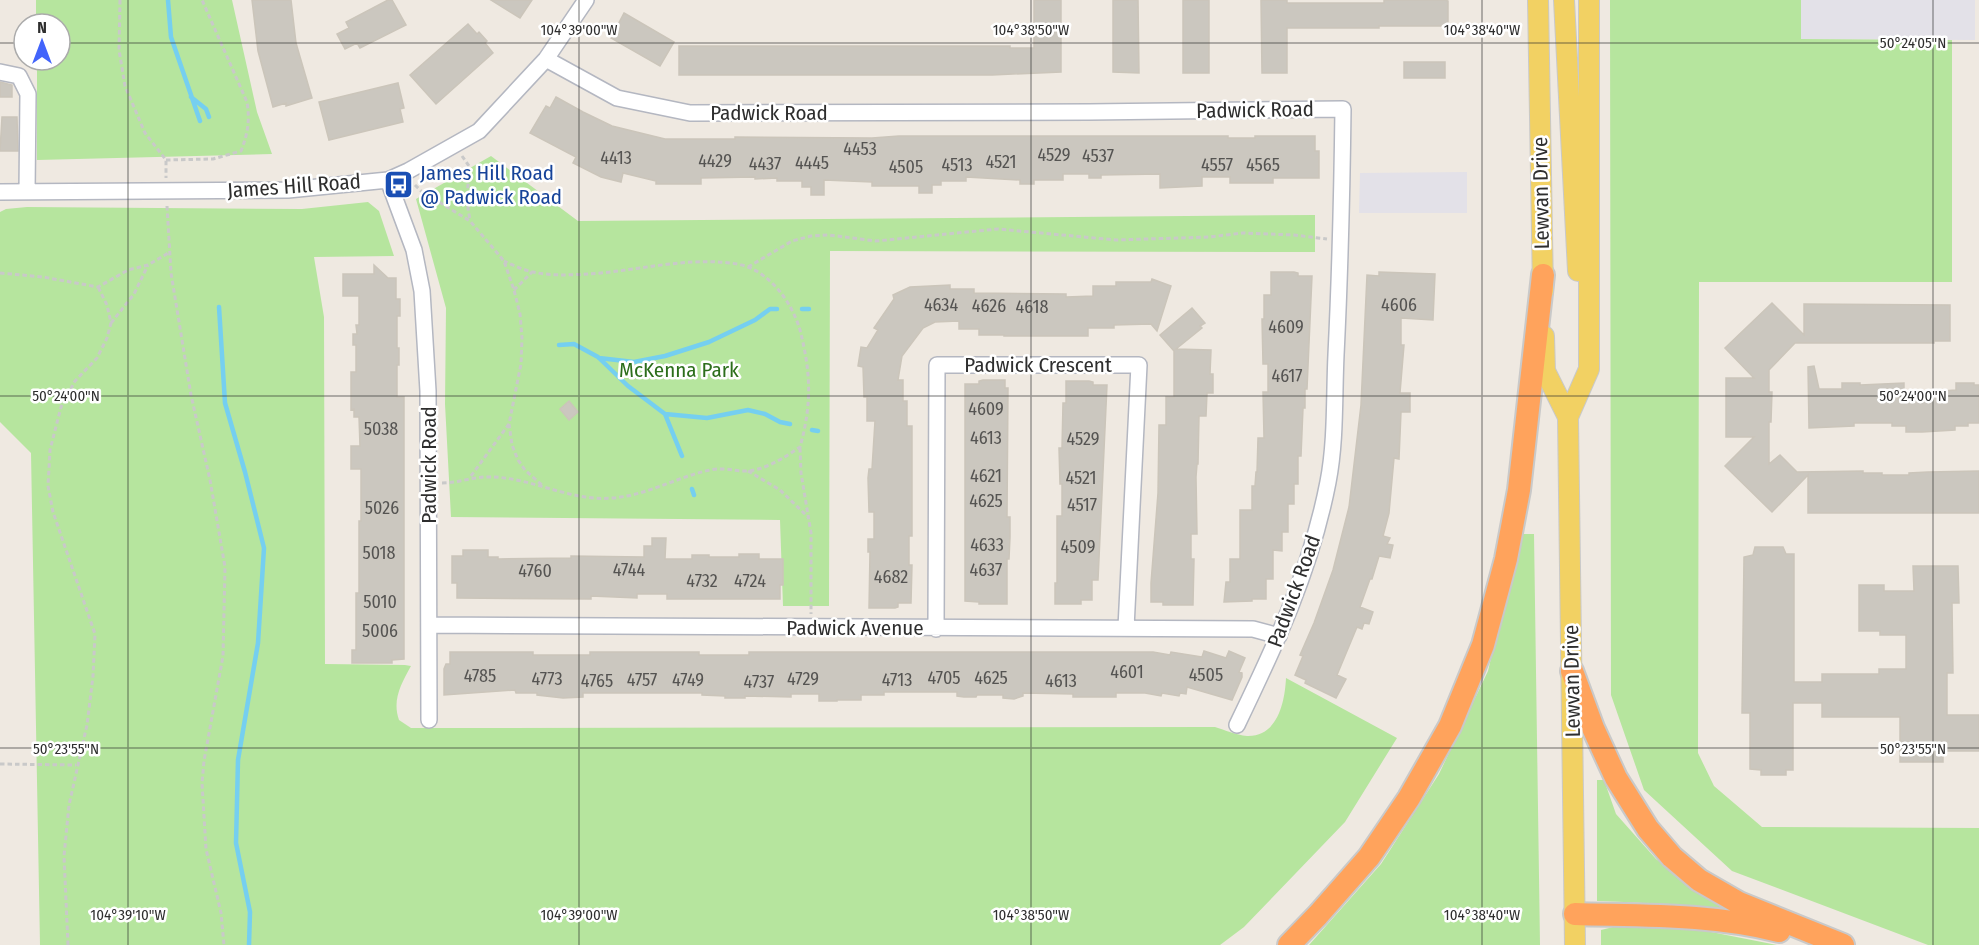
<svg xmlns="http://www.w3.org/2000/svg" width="1979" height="945" viewBox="0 0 1979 945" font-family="'Fira Sans Condensed',sans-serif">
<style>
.industrial{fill:#e3e1e8}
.green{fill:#b6e59e}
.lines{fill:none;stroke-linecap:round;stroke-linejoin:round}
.stream{stroke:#75cff0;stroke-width:4.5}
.building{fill:#cbc7bf;stroke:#cbc5ba;stroke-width:1.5}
.minor-casing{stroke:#b4b7c1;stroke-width:18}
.major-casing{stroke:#c9c9c9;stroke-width:22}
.highway-casing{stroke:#c9c9c9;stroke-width:26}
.path{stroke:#c9c9c9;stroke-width:3;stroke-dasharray:4.5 3;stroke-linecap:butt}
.minor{stroke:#fff;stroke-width:15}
.major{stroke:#f2d163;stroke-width:20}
.highway{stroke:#ffa35c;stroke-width:22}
.ticks{fill:none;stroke:#2e2e2e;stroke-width:1.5;stroke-opacity:0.45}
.labels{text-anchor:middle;stroke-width:5;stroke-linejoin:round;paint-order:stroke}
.number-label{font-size:18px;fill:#555452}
.street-label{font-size:21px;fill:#2e2e2e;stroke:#fff}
.transit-label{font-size:21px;fill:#164399;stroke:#fff;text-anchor:start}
.park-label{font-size:21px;fill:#2c6e1b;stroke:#fff}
.ticks-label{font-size:15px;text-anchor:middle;fill:#2e2e2e;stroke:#fff;stroke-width:5;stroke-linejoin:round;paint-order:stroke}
</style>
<rect width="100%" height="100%" fill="#efe9e1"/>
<path class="industrial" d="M1801 0H1975V40L1801 39Z
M1467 172V213H1359L1360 173Z"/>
<path class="green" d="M36 0H232L257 112 272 154 37 160V60H60V24H36Z
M1610 0H1801V39L1952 40V282H1699L1698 753 1714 786 1762 827 1979 828V945H1928L1732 871 1644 790 1611 695Z
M491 156 578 221 1315 215V252L830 251 829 606H783L780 520 451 517 445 404 446 308 416 199Z
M368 202 379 211 394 256 314 257 324 317 325 664 405 665 411 666C401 684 392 700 399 720L411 728 1215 727C1225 730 1236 735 1247 736 1278 737 1285 701 1286 678L1397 738 1345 822 1244 927 1220 945H40L31 453 0 422V212L6 209 27 207 302 209Z
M1520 534H1534L1540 945H1309L1381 864 1439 774 1488 671Z
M1597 780H1604L1616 814 1656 859 1697 890 1765 918C1709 909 1654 902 1597 901Z
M1617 926 1701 930 1777 945H1601V930Z"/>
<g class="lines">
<path class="stream" d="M168 0 171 37 200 121
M191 97 206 109 209 117
M219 307 225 403 245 472 264 548 258 643 238 760 236 843 250 912 249 945
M802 309H809
M559 345 574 344 598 357 628 386 665 414 707 418 748 410 765 414 780 422 790 424
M599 358 634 362 665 356 709 342 755 320 770 309H777
M665 414 682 456
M812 430 818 431
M692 489 694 495"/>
</g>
<path class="building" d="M252 0H291L296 43 312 98 286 106V103L273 107 258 51Z
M388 0H392L406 25 360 48 357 43 345 49 337 34 349 28 346 22Z
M491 0H532L520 18Z
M1034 0H1061V72L992 75H679V46H1010V48H1034Z
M1113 0H1138L1139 73 1113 72Z
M1183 0H1209V73H1183Z
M1261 0H1287V3H1384V0H1445L1448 1V26H1379V28H1287V73H1262Z
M624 13 674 42 660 66 611 38Z
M468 24 477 34 479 32 487 41 485 43 493 53 436 104 410 75Z
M1404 62H1445V78H1404Z
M0 82 12 85V97H0Z
M398 83 404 108 400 109 403 122 329 140 319 102Z
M556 97 583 112 612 126 665 139H735V137L872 138 899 136H1228V138H1255V136H1315V151H1319V178H1273V183H1230V177H1202V186L1160 188V174L1101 175V178H1089V174H1063V180H1034V184H1020V180L966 177V181H941V185H932V193H919V186H872V182L824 180V195H811V187H802V181H777V178L755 179V177L701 178V184H656V181L623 173 621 182 601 177 573 163 576 157 530 133 546 106 550 108Z
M2 117H17L18 151H0Z
M374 265 388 278H396V299H400V316H397V348H399V365H397V397H404V659L392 660V663H352V650H356V593H359V521H361V469H351V446H360L359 417H354V409L351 410V372H356V345H353V334H357L356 325H359V296H343V274H374Z
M1271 272H1294L1298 273V276H1312L1307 389H1305V408H1303L1301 456H1298V484H1294V504H1288V532H1282V551L1273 550V579H1266V599H1252V601L1224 602 1226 582H1230V559H1240V510H1252V486H1255L1256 472H1257L1258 438H1264L1263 392H1268V364H1263L1262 319H1264V295H1271Z
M1379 272 1435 274 1433 320 1401 318V345H1404L1400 393H1410V412H1401L1399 459 1394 458 1389 513 1383 536 1390 538 1387 544 1393 545 1390 558 1379 556 1372 579H1370L1360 607 1373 612 1369 624 1364 623 1362 629 1357 627 1337 675 1346 679 1336 698 1305 683 1306 680 1295 675 1303 656 1300 655 1314 623 1333 570 1349 507 1361 405 1367 275 1379 276Z
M1152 279 1171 286 1157 331 1151 324 1114 325V328H1088V336H1004V335H979V329H959V321L935 322 923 328 902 356 898 380H903V401H907V426H912V536H909V565H912L911 603H898V607L895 608H869L870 552H868V539H874V512H869L868 478 869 469H872L875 421H867V397H864L863 367 858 366 861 347 867 348 878 330 874 328 894 299 893 295 910 287 950 285V289H974V293L1066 294V297L1093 296V286H1116V282H1151Z
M1772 303 1804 335V304L1950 305V341H1934V343H1795L1769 370V392H1772L1771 422H1769V464L1780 455 1797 472 1863 471V473H1882V475H1909V473L1928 472 1979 471V513H1808V475L1772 512 1725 466 1754 437H1726V378H1754L1725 348Z
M1192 308 1205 323 1200 326 1202 328 1176 349 1211 350 1210 374H1213V393H1207L1206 416H1199L1198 464H1197L1196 477 1197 534H1191V559H1194L1193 605H1163V602H1151V583L1158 493 1159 425H1166V397H1174V351L1160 335Z
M1814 366 1819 389H1842V383H1860V385L1904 383V392H1928L1956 390V383H1974V385H1979V423H1968V426H1955V430L1922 432H1906V426H1892V423H1854V426L1809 428 1808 367Z
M983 380H1005V388H1008L1007 517H1010V537L1009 559H1007V604H979V602L965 601V384H979V381Z
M1066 381H1089L1093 382V385H1107L1098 580H1092V600H1081V604H1055V583H1057V516H1062V484H1060L1059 448H1062L1063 403H1066Z
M569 401 578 412 569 420 560 409Z
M652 538H666L665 559H692V555H709V557H739V554H759V559H783V585H780V599H667V594H637V598L591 596V599L457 598V583H452V556H463V550H488V557H498V559L571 558V556L644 557V546H652Z
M1755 547H1783L1786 554H1794V682H1822V674H1879V669H1906V635H1880V631H1859V585H1884V591H1914L1913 566H1958L1959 603H1952L1953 673H1947V715H1979V751H1943V762H1900V717H1822V703H1793V770H1786V775H1761V770L1750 769V713H1742L1744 557 1753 555Z
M1204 651 1226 658 1229 651 1245 658 1239 672 1242 673V677L1232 700 1187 687 1186 694 1180 693 1179 696 1162 693 1161 696 1145 693H1116V697H1073V694L1023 693V696L1014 699 1003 698V695H977L976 697H964L957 696V692H884V695H861V700H837V701H819V694H791V697L745 696V698H725V696L702 695V693H583V697L563 698 537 695V693H516L515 690 444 695V669L446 664H450V652H533V655H590V652H699V655H749V652H1153L1170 655 1171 652 1202 657Z"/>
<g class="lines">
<defs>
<path id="minor" d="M546 59 617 98 690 113 1089 112 1343 109C1342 191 1340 273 1336 355 1334 397 1336 441 1328 482 1311 570 1276 644 1237 725
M0 72 19 76 28 94 27 192
M388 180 414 250 422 291 428 391 429 720
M0 192 288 190 388 180 408 171 479 131 546 59 586 0
M429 625 1253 629 1279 636
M936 629 937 365H1139L1126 628"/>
<path id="major" d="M1538 0 1543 291
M1564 0 1578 271
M1544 336 1545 371 1568 417
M1575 945 1568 417 1589 369V0"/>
<path id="highway" d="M1572 671 1593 728 1616 778 1648 829 1672 857 1699 880 1739 903 1843 945
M1575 914C1642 916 1713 914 1779 931
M1289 945 1318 915 1369 857 1409 798 1450 726 1483 645 1506 559 1519 490 1543 275"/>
</defs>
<use href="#minor" class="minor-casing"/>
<use href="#major" class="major-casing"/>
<use href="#highway" class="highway-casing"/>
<path class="path" d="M120 0 119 50 125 86 145 133 166 160V178
M462 156 469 166 467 202 470 221
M166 160 213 159 241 151C248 133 250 120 247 102L202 0
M415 185 421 191 470 221 504 261 514 290 520 314 522 338 521 364 509 424 512 445 518 460 525 470 543 486
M167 206 171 273 191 395 210 480 225 567 223 656 204 761 202 783 206 849 221 913 224 945
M748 267 792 241 811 236 829 235 876 241 998 229 1116 240 1209 237 1243 233 1294 235 1327 239
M0 273 43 277 98 287 128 270 148 265 170 252
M514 290 532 272
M111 323 134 294 148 265
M800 448 801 473 811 533V614
M748 471 780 490 808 517
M471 476 509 424
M442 483C459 483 474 476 492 477 533 478 571 502 613 498 648 495 677 477 710 470 723 467 734 471 746 471 766 470 785 457 800 447 812 404 811 373 800 330 792 302 768 269 737 264 688 256 637 271 588 274 571 275 550 276 533 272 523 270 513 265 504 261
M0 764 76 765
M68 945 64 856 69 805 87 725 93 676 95 634 53 512 48 486 50 450 61 407 75 381 97 358 107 338 111 323 107 305 98 287"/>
<use href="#minor" class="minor"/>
<use href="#major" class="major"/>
<use href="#highway" class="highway"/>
</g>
<path class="ticks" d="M128 0V945M579 0V945M1031 0V945M1482 0V945M1933 0V945M0 43H24M60 43H1979M0 396H1979M0 748H1979"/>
<defs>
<symbol id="bus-square" viewBox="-11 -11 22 22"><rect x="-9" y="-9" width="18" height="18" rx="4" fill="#1a4fb4" stroke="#fff"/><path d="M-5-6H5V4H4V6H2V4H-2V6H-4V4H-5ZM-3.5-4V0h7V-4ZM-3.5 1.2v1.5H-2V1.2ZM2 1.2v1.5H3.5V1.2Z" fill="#fff"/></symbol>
</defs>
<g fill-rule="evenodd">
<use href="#bus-square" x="382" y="168" width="33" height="33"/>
</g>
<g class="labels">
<g class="number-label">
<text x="860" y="155">4453</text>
<text x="1054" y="161">4529</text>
<text x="1098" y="162">4537</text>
<text x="616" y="164">4413</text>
<text x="715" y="167">4429</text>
<text x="1001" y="168">4521</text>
<text x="812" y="169">4445</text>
<text x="765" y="170">4437</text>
<text x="957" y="171">4513</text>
<text x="1217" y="171">4557</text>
<text x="1263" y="171">4565</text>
<text x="906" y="173">4505</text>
<text x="941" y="311">4634</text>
<text x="1399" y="311">4606</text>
<text x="989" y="312">4626</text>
<text x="1032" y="313">4618</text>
<text x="1286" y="333">4609</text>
<text x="1287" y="382">4617</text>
<text x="986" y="415">4609</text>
<text x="381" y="435">5038</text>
<text x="986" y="444">4613</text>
<text x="1083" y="445">4529</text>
<text x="986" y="482">4621</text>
<text x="1081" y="484">4521</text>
<text x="986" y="507">4625</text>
<text x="1082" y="511">4517</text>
<text x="382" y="514">5026</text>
<text x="987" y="551">4633</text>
<text x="1078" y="553">4509</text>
<text x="379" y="559">5018</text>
<text x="629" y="576">4744</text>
<text x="986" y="576">4637</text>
<text x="535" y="577">4760</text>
<text x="891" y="583">4682</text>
<text x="702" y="587">4732</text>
<text x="750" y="587">4724</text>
<text x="380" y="608">5010</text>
<text x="380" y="637">5006</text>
<text x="1127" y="678">4601</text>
<text x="1206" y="681">4505</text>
<text x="480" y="682">4785</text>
<text x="944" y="684">4705</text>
<text x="991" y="684">4625</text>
<text x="547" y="685">4773</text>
<text x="803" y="685">4729</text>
<text x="642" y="686">4757</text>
<text x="688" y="686">4749</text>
<text x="897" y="686">4713</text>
<text x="597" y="687">4765</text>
<text x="1061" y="687">4613</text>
<text x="759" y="688">4737</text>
</g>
<g class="street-label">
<text transform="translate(1255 110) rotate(-1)" y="7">Padwick Road</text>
<text x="769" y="120">Padwick Road</text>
<text transform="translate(294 186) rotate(-4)" y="7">James Hill Road</text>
<text transform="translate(1541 193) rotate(-91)" y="7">Lewvan Drive</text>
<text x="1038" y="372">Padwick Crescent</text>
<text transform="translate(429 465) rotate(-90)" y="7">Padwick Road</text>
<text transform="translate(1294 591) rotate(-70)" y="7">Padwick Road</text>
<text x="855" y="635">Padwick Avenue</text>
<text transform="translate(1572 681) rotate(-91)" y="7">Lewvan Drive</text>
</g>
<g class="transit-label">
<text x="420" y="180">James Hill Road<tspan x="420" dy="24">@ Padwick Road</tspan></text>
</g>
<g class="park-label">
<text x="679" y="377">McKenna Park</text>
</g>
</g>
<g class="ticks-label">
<text x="579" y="35">104°39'00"W</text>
<text x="1031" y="35">104°38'50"W</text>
<text x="1482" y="35">104°38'40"W</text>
<text x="1913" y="48">50°24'05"N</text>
<text x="66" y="401">50°24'00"N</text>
<text x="1913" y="401">50°24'00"N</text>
<text x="66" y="754">50°23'55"N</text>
<text x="1913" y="754">50°23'55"N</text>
<text x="128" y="920">104°39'10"W</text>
<text x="579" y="920">104°39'00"W</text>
<text x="1031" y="920">104°38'50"W</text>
<text x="1482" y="920">104°38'40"W</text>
</g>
<g transform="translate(42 42)"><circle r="28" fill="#ffffff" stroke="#ababab" stroke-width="1.5"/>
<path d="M0-4.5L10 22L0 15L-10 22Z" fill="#4264fb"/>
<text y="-9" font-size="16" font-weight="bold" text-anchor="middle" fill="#2e2e2e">N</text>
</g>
</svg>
